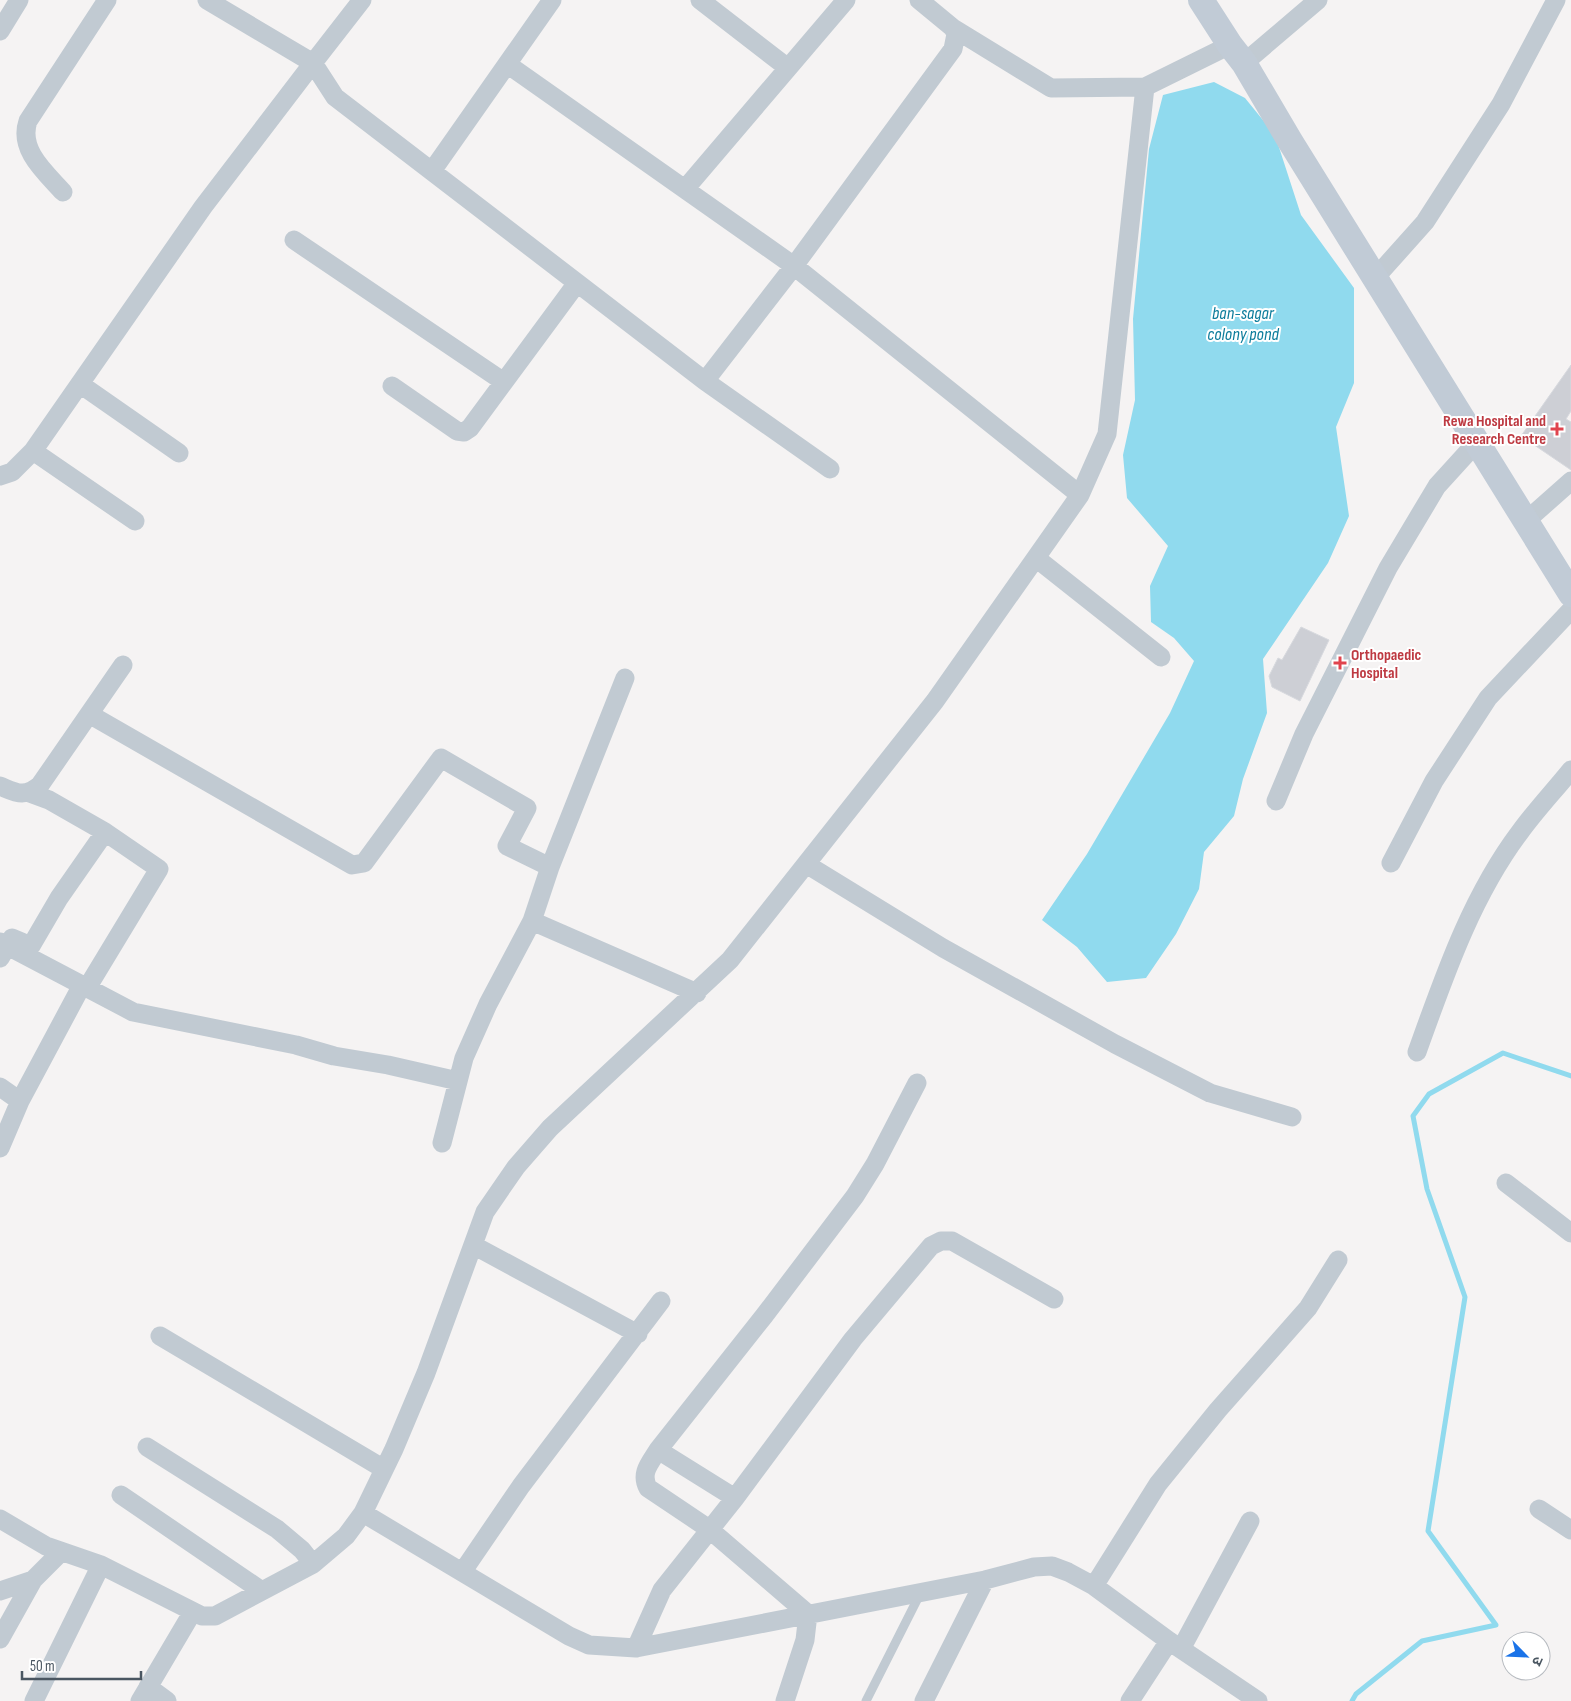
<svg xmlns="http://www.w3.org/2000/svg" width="1571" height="1701" viewBox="0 0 1571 1701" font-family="'Sofia Sans Condensed','Noto Sans Devanagari',sans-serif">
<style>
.water{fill:#90daee}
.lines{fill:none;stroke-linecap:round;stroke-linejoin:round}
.stream{stroke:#90daee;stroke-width:5}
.building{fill:#cdcfd5;stroke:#d7d9de}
.lane{stroke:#c1cad2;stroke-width:9}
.street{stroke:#c1cad2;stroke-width:19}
.secondary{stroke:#c1cbd6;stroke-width:26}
.health-dot{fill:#e0444e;stroke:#fff;stroke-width:2}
.labels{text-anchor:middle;stroke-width:4;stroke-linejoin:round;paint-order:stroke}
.health-label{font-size:16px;font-weight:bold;fill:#be3a42;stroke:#fff;text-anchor:end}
.water-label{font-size:18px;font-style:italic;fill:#0c7c9b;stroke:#fff}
</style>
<rect width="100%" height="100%" fill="#f5f3f3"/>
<path class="water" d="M1214 82 1245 98 1275 135 1301 215 1354 288V383L1336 427 1349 516 1328 563 1263 659 1267 713 1243 779 1234 816 1204 852 1199 889 1176 934 1146 978 1107 982 1077 947 1042 920 1087 854 1170 713 1194 661 1174 638 1151 622 1150 586 1168 546 1127 498 1123 455 1135 400 1133 319 1149 149 1163 95Z"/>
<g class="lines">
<path class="stream" d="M1352 1701 1356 1694 1422 1641 1496 1625 1428 1531 1465 1297 1427 1189 1413 1116 1429 1094 1503 1053 1571 1076"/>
</g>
<path class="building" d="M1571 365V411L1566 419 1571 422V470L1521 436Z
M1301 627 1329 640 1300 701 1272 687 1269 676 1278 658 1282 660Z"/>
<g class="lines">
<path class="lane" d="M866 1701 920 1594"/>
<path class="street" d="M362 0 313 63 335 97 705 381 830 469
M700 0 788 68
M953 28 1051 88 1145 87
M0 31 19 0
M1244 63 1318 0
M507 64 794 266 1080 495
M432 171 552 0
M685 189 846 0
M63 192C46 173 18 150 28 121L107 0
M294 240 504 382
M1375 278 1425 222 1501 104 1556 0
M705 381 794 266 953 49 956 34 953 28 919 0
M80 384 179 453
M392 386 457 431 464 432 470 428 577 283
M33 451 135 521
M0 476 12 472 33 451 203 207 313 63 207 0
M1526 521 1571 481
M1036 558 1161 657
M89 714 352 865 364 863 441 758 527 808 507 846 550 867
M0 786C17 793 24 798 40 785L123 665
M1276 801 1304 734 1388 568 1437 486 1477 442
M1391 863 1434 781 1488 698 1571 610
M806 864 943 948 1115 1044 1210 1093 1292 1117
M532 921 697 993
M0 942 133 1012 296 1045 334 1056 388 1065 458 1081
M0 958 12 938 31 946 59 898 105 832 49 800 30 793
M87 988 159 869 105 832
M1417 1052C1444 977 1471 897 1520 832 1536 810 1554 791 1571 770
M0 1087 20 1101 0 1148
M20 1101 82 985
M442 1143 464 1058 488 1004 532 921 550 867 625 678
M1506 1183 1571 1233
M473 1245 638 1334
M160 1336 384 1469
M147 1447 277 1529 302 1550 313 1564
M658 1450 735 1498
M121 1495 262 1591
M1539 1509 1571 1530
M363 1513 569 1636 589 1645 636 1648 985 1580 1034 1567 1052 1566 1068 1572 1094 1586 1169 1641 1258 1701
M0 1519 46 1546 101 1565 202 1616H215L313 1564 346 1536 363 1513 394 1449 426 1373 485 1212 516 1167 550 1128 730 960 935 701 1080 495 1107 434 1145 87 1230 45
M463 1571 521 1486 661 1301
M1094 1586 1158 1484 1218 1410 1308 1308 1338 1260
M0 1591 33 1580
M0 1639 33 1580 61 1552
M636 1648 662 1590 735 1498 853 1339 931 1246 941 1241H952L1054 1299
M1181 1649 1250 1521
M148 1687 167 1701
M34 1701 101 1565
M140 1701 192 1613
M785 1701 805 1640 808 1614 709 1529 648 1488C640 1473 650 1463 658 1450L764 1316 855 1196 875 1164 917 1083
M924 1701 985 1580
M1130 1701 1169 1641"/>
<path class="secondary" d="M1201 0 1230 45 1244 63 1290 141 1571 594"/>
</g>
<g class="health-dot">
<path d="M1554.5 421.5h5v5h5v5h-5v5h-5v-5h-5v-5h5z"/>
<path d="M1337.5 655.5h5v5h5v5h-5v5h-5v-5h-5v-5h5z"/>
</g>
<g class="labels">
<g class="health-label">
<text x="1546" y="426">Rewa Hospital and<tspan x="1546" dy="18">Research Centre</tspan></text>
<text x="1351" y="660" text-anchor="start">Orthopaedic<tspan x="1351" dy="18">Hospital</tspan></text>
</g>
<g class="water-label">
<text x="1243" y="319">ban-sagar<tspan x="1243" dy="21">colony pond</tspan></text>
</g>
</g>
<g transform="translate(1526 1656) rotate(114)"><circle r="24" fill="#ffffff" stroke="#b7bbc0"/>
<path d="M0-4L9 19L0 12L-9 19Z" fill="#1a73e8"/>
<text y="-8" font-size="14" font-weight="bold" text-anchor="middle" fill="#4a5661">उ</text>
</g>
<path d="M22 1671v8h119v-8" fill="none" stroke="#4a5661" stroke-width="2.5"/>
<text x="30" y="1671" font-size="15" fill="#4a5661" stroke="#ffffff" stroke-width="4" paint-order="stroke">50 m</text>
</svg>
